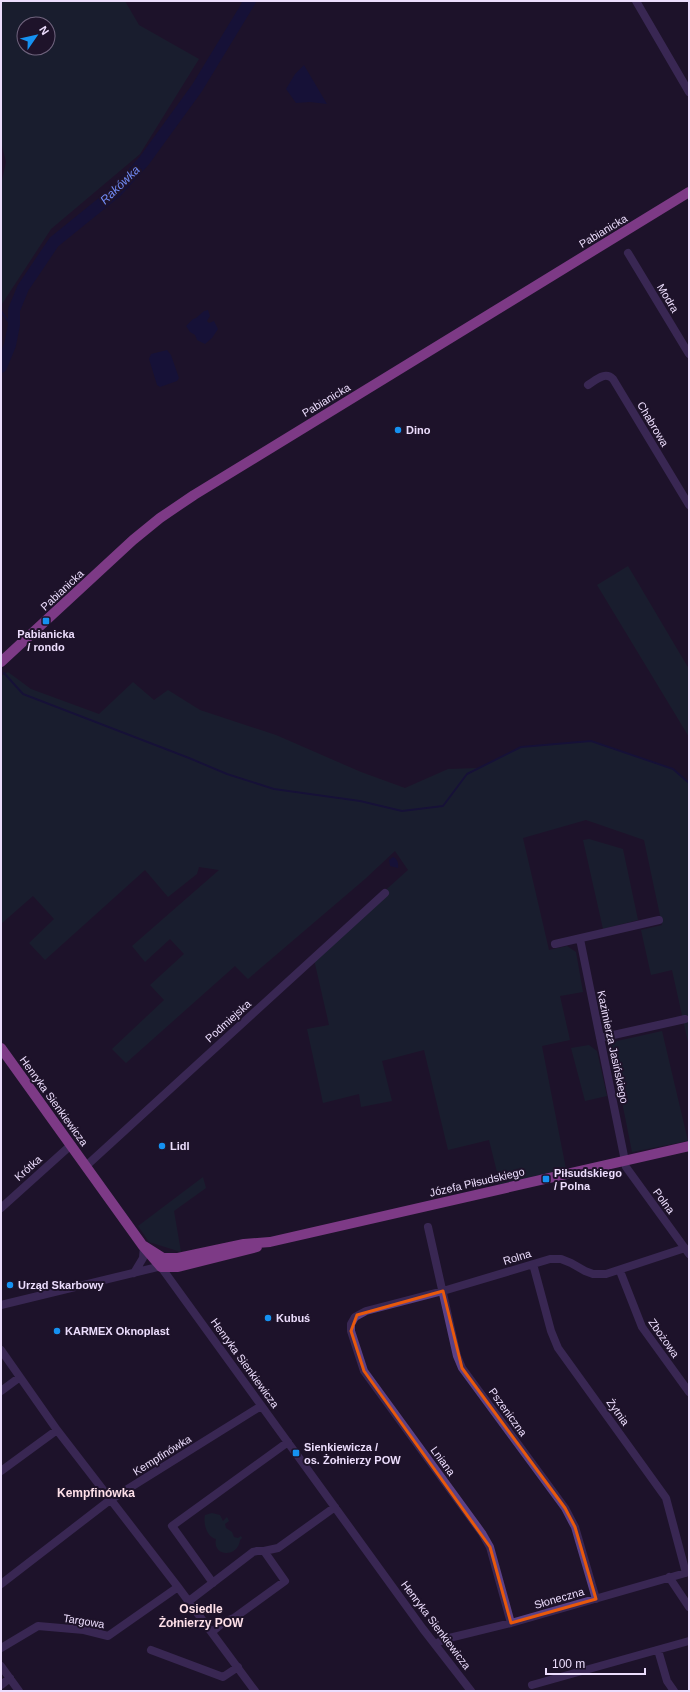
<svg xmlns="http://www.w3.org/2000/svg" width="690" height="1692" viewBox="0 0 690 1692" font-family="Arial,sans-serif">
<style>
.green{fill:#162b34;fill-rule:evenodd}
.water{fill:#0e1047}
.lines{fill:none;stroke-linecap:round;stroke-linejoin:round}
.stream{stroke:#0e1047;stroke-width:2}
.river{stroke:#0e1047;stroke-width:12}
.minor{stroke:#5b4186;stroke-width:8}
.major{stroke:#f16bf6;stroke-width:10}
.marked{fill:none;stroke:#e8590c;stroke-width:3;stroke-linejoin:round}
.poi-dot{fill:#1591f1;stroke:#1e132a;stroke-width:1.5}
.labels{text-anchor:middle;stroke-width:4;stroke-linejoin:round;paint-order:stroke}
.street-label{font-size:11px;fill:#ecddfd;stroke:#1e132a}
.poi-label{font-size:11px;font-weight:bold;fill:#ecddfd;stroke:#1e132a;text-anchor:start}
.water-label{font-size:12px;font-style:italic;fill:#728cf7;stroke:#1e132a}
.neighbourhood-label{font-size:12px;font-weight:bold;fill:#fddfe8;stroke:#1e132a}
</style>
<rect width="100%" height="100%" fill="#1e132a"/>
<path class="green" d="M1 1H125L139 25 199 59 140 154 51 229 2 304 1 303V185L6 162 1 142ZM24 24H48V48H24Z
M628 566 689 669V737L597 585Z
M8 672 31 689 99 714 133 682 154 700 168 690 200 710 276 735 361 772 405 788 448 769 479 768 521 747 591 741 673 769 689 783V1047L672 970 651 975 641 930 662 925 644 840 586 820 523 838 549 950 567 946 576 952 583 992 560 996 570 1040 542 1046 566 1169 500 1184 489 1140 448 1150 424 1050 382 1061 392 1101 361 1107 359 1094 323 1103 307 1029 329 1025 313 955 408 870 395 851 365 879 248 979 235 966 126 1063 112 1049 164 1000 150 985 184 954 170 939 145 962 132 946 219 870 199 867 197 874 168 897 145 870 45 960 29 943 54 919 33 896 1 924V676Z
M589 839 623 849 638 920 603 929 583 840Z
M662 1031 688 1141 632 1152 611 1046 617 1041Z
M589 1045 597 1051 607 1096 585 1101 571 1048Z
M203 1177 206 1188 174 1211 181 1252 149 1242 138 1226Z
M212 1513 220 1515 223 1521 227 1517 229 1521 225 1524 226 1528 232 1532 234 1537 238 1538 241 1536 242 1538 240 1540C238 1558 212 1557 216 1539 207 1537 203 1524 205 1515Z"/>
<path class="water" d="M304 65 327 104 310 102 296 103 286 89 295 74Z
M208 310 210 316 207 321 209 323 214 321 218 329 212 338 205 344 197 340 195 335 190 332 186 326 193 319 196 318 204 311Z
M167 350 171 355 179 378 177 381 160 387 157 385 149 359 151 354Z
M393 857C397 858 399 864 398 868L390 866 389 860Z"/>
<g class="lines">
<path class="stream" d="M242 1 246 8
M1 311 13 328
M4 673 23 694 189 758 227 774 274 789 360 801 402 811 443 806 467 774 521 747 591 741 673 769 689 783"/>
<path class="river" d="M1 367 10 345 14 325V310L23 288 54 242 117 191 144 161 197 88 250 1"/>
<path class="minor" d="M636 1 689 92
M628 253 689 354
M588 385C596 380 605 371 613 379L689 505
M580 939 625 1161
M555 944 659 920
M600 1038 685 1019
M624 1161 626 1167 689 1254
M86 1166 385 893
M1 1208 71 1145
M428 1227 457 1356 462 1368 565 1508 575 1527 596 1599
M533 1264 551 1331 558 1348 666 1498 686 1573
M161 1267 423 1629 471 1691
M620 1271 642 1327 689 1392
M134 1273 143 1258 144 1246
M1 1305 166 1265
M1 1350 57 1430 178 1587 255 1691
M1 1391 20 1377
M1 1471 57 1430
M264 1551 278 1548 335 1507
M669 1577 689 1607
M213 1583 172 1526 288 1442
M1 1584 110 1500 261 1406
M189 1601 253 1552 257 1551H264L285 1581 234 1618 224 1622 212 1632
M511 1623 490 1547 482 1533 364 1371 351 1331V1324L355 1317 366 1311 443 1291 550 1259H561L571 1263 585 1271 593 1274H606L685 1248
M435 1644 445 1639 511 1623 689 1572
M1 1648 38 1626 84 1630 108 1636 178 1587
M151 1650 223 1677 238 1667
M658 1650 667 1681 674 1691
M1 1666 19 1691
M1 1685 10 1678
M532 1685 689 1641"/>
<path class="major" d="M1 662 133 540 160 518 194 495 689 192
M1 1048 143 1246 161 1267H178L257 1247
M144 1246 163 1258H178L244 1244 270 1242 689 1146"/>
</g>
<path d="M0 0H690V1692H0ZM443 1291 462 1368 565 1508 575 1527 596 1599 511 1623 490 1547 364 1371 351 1331 357 1315Z" fill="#1e132a" fill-opacity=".55" fill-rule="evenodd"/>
<path class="marked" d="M443 1291 462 1368 565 1508 575 1527 596 1599 511 1623 490 1547 364 1371 351 1331 357 1315Z"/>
<g class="poi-dot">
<circle cx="398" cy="430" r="4"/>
<rect x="42" y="617" width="8" height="8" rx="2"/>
<circle cx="162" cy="1146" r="4"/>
<rect x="542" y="1175" width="8" height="8" rx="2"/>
<circle cx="10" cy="1285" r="4"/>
<circle cx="268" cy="1318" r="4"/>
<circle cx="57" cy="1331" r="4"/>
<rect x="292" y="1449" width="8" height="8" rx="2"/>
</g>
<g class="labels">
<g class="street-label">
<text transform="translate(603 231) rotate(-31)" y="4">Pabianicka</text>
<text transform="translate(668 298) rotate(59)" y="4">Modra</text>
<text transform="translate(326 400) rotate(-31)" y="4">Pabianicka</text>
<text transform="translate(653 424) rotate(59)" y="4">Chabrowa</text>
<text transform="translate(62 590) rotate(-43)" y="4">Pabianicka</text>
<text transform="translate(228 1021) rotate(-42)" y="4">Podmiejska</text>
<text transform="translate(613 1047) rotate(78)" y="4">Kazimierza Jasińskiego</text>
<text transform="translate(54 1101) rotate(54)" y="4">Henryka Sienkiewicza</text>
<text transform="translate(28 1168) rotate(-42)" y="4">Krótka</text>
<text transform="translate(477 1182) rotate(-13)" y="4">Józefa Piłsudskiego</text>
<text transform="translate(664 1201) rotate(54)" y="4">Polna</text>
<text transform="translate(517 1257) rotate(-17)" y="4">Rolna</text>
<text transform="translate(664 1338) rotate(55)" y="4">Zbożowa</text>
<text transform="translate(245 1363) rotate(54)" y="4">Henryka Sienkiewicza</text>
<text transform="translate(508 1412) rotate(54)" y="4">Pszeniczna</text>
<text transform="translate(618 1412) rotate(54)" y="4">Żytnia</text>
<text transform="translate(162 1455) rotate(-32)" y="4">Kempfinówka</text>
<text transform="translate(443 1461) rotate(54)" y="4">Lniana</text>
<text transform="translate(559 1598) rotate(-16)" y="4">Słoneczna</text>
<text transform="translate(84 1621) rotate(9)" y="4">Targowa</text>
<text transform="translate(436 1625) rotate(53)" y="4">Henryka Sienkiewicza</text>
</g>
<g class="poi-label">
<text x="406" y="434">Dino</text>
<text x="46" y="638" text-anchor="middle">Pabianicka<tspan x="46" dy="13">/ rondo</tspan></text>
<text x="170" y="1150">Lidl</text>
<text x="554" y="1177">Piłsudskiego<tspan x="554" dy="13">/ Polna</tspan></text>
<text x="18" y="1289">Urząd Skarbowy</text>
<text x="276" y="1322">Kubuś</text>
<text x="65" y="1335">KARMEX Oknoplast</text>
<text x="304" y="1451">Sienkiewicza /<tspan x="304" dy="13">os. Żołnierzy POW</tspan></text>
</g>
<g class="water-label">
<text transform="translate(120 185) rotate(-44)" y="4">Rakówka</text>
</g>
<g class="neighbourhood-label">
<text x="96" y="1497">Kempfinówka</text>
<text x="201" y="1613">Osiedle<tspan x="201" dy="14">Żołnierzy POW</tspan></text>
</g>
</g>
<rect width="690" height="1692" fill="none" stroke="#ecddfd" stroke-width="4"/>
<g transform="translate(36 36) rotate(56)"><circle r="19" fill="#1e132a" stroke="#70647e"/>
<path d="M0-3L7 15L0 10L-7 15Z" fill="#1591f1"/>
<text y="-6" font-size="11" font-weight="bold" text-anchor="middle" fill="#ecddfd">N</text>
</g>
<path d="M546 1668v6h99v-6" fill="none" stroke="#ecddfd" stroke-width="2"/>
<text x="552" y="1668" font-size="12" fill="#ecddfd" stroke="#1e132a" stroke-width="3" paint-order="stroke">100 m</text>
</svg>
